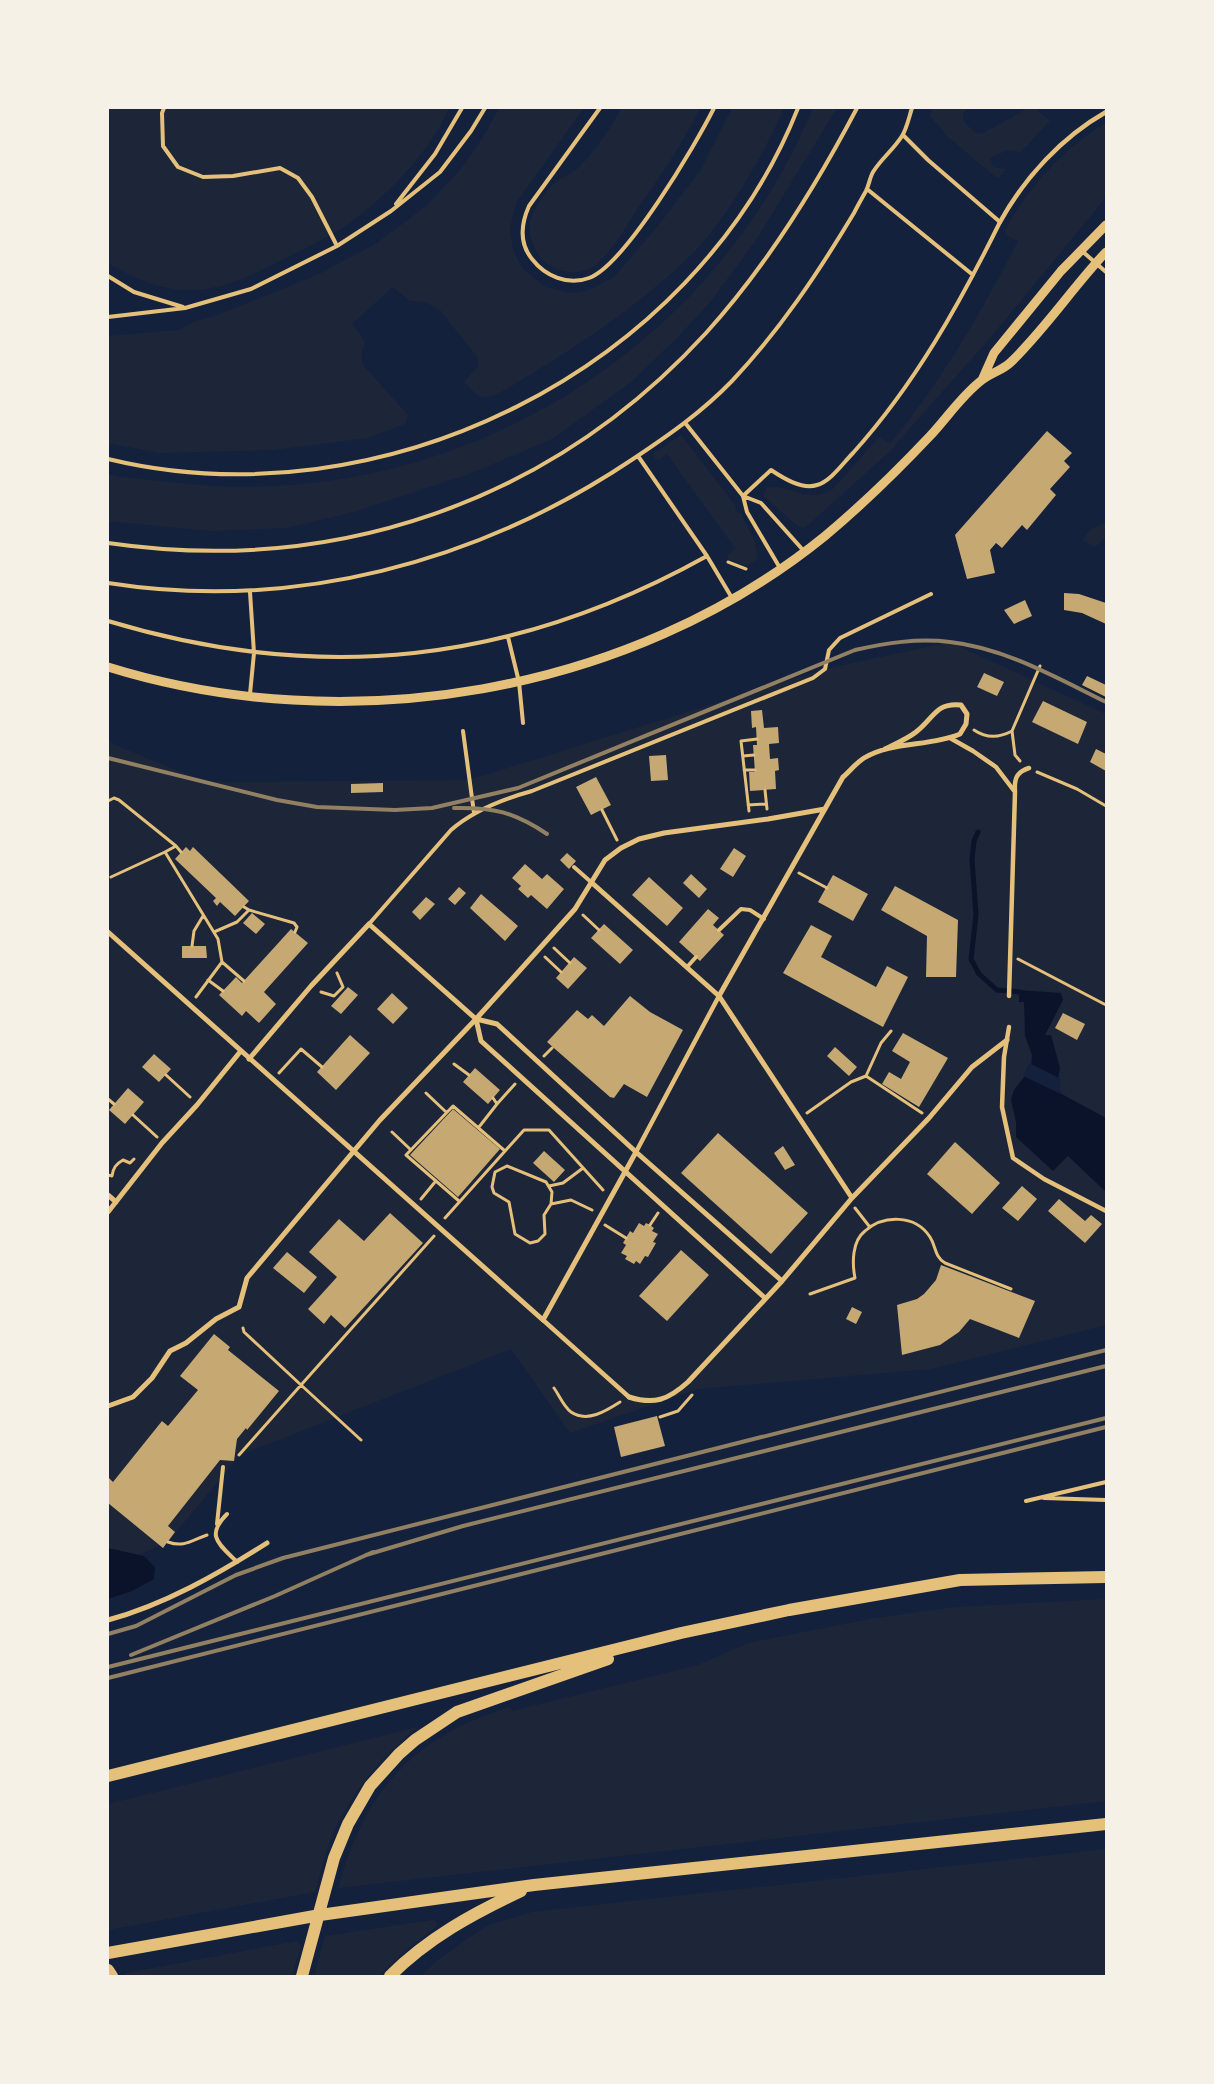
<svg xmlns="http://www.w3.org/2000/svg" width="1214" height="2084" viewBox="0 0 1214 2084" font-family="Manrope,sans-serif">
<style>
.green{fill:#1d2539}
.water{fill:#0b132b}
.pier{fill:#14213d}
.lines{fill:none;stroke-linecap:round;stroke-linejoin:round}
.stream{stroke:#0b132b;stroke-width:5}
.building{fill:#c6a872}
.path{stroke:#e5c07b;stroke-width:3}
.service{stroke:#e5c07b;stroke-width:4}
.pedestrian{stroke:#e5c07b;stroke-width:4.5}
.minor{stroke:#e5c07b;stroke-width:5}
.tertiary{stroke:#e5c07b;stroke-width:9}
.primary{stroke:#e5c07b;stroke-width:12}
.rail{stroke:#918062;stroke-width:4}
</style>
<rect width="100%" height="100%" fill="#14213d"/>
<path class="green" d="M108 108H449C430 152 387 196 348 224 328 238 304 249 282 260 254 274 225 289 193 290 162 291 133 278 108 263Z
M499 108H584L516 203 510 229 513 250 522 268 545 287 569 293 587 291 614 277 657 227 700 171 732 108H784C765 152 728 217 694 252 637 309 567 353 498 394L487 397 478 396 464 382 478 366V358L439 309 425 302 410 301 393 287 352 324 365 341 361 355 363 365 408 415 405 424 368 438 273 450 159 453 108 443V336L178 330 196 321 218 315 319 274 377 243 425 207 461 169 485 134Z
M621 108H700C683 144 659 177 636 211 625 228 614 249 598 263 583 276 561 274 546 263 535 254 527 235 530 222 533 210 546 191 554 183 561 177 570 175 577 169 591 156 614 125 621 108Z
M813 108H837L756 240 711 301 676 339 631 382 552 439 472 473 354 512 287 528 210 531 108 521V474C121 478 136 478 150 480 178 483 205 486 232 487 484 491 716 341 813 108Z
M932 108H968L963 114V121L974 132 982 134 1028 108H1035L1050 121 1020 153C1010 146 1000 154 990 158L993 167 1006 169 998 179 947 136 930 116Z
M1106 123V196L1094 212 990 338 888 453 808 525 803 528 795 524 764 496 766 488C788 482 805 506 833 489L879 437 890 444C941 382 981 313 1018 241L1006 235 1005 231C1027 188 1065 147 1106 123Z
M681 435 735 505 736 512 741 513 754 540 758 559 747 566 727 559 728 555 735 548 667 454 659 460 654 459V453Z
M1106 522V537L1095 547 1082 540 1091 529Z
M950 642 1106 714V1325L931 1369 698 1389 570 1433 511 1349 240 1455 168 1542 108 1569V742L206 782 469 780 825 669Z
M1106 1599V1801L338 1888C366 1790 410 1739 509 1707L512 1711 698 1665 748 1643 875 1618 956 1607Z
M418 1727C382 1756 352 1791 333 1834 325 1852 321 1873 315 1892L108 1930V1804Z
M1106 1849V1976H421L439 1959 486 1926 532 1912Z
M433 1920 437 1923 436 1927 406 1950 379 1976H314L325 1936Z
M297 1941 301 1946 292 1976H123L126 1973Z"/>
<path class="water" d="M1019 990 1061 993 1063 1000 1045 1035H1051L1060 1068 1056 1091 1106 1118V1192L1068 1156 1053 1171 1016 1137V1122L1011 1099 1014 1090 1031 1068 1032 1055 1025 1036 1024 1002H1019Z
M108 1548 144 1556 155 1567 154 1579 132 1591 108 1599Z"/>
<path class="pier" d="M1029 1063 1061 1079 1059 1090 1062 1091 1061 1094 1023 1076Z"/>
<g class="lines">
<path class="stream" d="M978 832 974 841 972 859 976 915 971 959 979 974 997 990 1020 992 1024 995"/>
</g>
<path class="building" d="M1047 431 1072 453 1064 461 1070 467 1050 489 1056 495 1027 530 1022 525 1002 548 996 543 990 550 995 573 967 579 955 535Z
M1064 593 1079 594 1106 603V624L1082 613 1064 610Z
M1025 600 1032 616 1014 624 1004 610Z
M984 673 1004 682 997 696 977 687Z
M1087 676 1106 685V697L1082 685Z
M1043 701 1087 722 1078 744 1032 722Z
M762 710 764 728 778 727 779 743 769 744 770 759 778 758 779 770 775 771 776 789 750 791 749 772H755L753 745H757L756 727 752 728 751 711Z
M1096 749 1106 754V771L1090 762Z
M666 755 668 780 651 781 649 756Z
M596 777 611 805 591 815 576 787Z
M383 783V792L351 793V784Z
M186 847 190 851 193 847 249 901 235 916 220 902 217 906 213 901 216 898 175 859Z
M734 848 746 856 733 877 720 869Z
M567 853 576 861 569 869 560 860Z
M525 864 542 879 547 874 564 889 547 909 531 895 528 898 518 889 521 886 512 878Z
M691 874 707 889 699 898 683 883Z
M833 875 868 894 853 921 818 902Z
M649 877 683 908 667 926 632 895Z
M895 886 958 920 956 977H926L927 936 881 910Z
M459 887 466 893 455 905 448 899Z
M481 894 518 926 505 941 470 908Z
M426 897 435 904 420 920 412 912Z
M708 909 719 918 713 925 724 935 700 961 679 942Z
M252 913 265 924 256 934 243 923Z
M604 924 633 950 620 964 591 938Z
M811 925 832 936 821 957 876 987 887 966 908 977 883 1027 783 973Z
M291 929 308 943 264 992 276 1004 259 1023 246 1011 242 1016 219 995 236 977 242 983Z
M182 946H206L207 958H182Z
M574 957 587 968 568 989 556 978Z
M348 987 358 995 341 1014 331 1006Z
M392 993 408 1008 393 1024 377 1009Z
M630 996 650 1012 683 1030 647 1097 624 1084 614 1098 610 1097 547 1042 577 1010 588 1019 592 1015 604 1026Z
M1063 1013 1085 1024 1077 1040 1055 1028Z
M903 1033 948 1058 919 1107 882 1084 889 1072 901 1079 910 1062 892 1051Z
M350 1035 370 1053 336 1090 317 1072Z
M835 1047 857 1067 849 1076 827 1056Z
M154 1054 171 1069 159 1082 142 1067Z
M475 1068 500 1090 488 1104 463 1082Z
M128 1088 144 1102 125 1124 109 1110Z
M453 1109 500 1149 458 1197 410 1155Z
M718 1133 808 1213 771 1254 681 1173Z
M955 1142 1000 1183 972 1214 927 1174Z
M783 1146 795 1165 785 1170 774 1153Z
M544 1151 565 1170 554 1182 533 1163Z
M1022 1186 1037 1199 1018 1221 1002 1208Z
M1059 1199 1085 1221 1091 1215 1102 1224 1085 1243 1048 1211Z
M390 1213 423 1243 345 1328 331 1315 324 1324 308 1309 337 1277 309 1252 339 1219 364 1241Z
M639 1223 644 1226 646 1223 650 1225 654 1228 652 1231 658 1234 653 1242 656 1243 648 1257 645 1256 640 1264 636 1261 634 1264 625 1259 627 1256 621 1253 626 1245 623 1243 630 1231 633 1233Z
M681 1250 709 1275 667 1321 639 1296Z
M287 1252 317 1277 304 1293 273 1268Z
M941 1265 1035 1301 1019 1338 970 1319 959 1332 940 1345 902 1355 897 1305 917 1299 924 1294 936 1280Z
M852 1307 862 1312 856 1324 846 1319Z
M214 1334 230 1347 228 1350 279 1391 247 1430 246 1428 237 1439 234 1461 220 1460 168 1526 175 1532 163 1548 108 1503V1477L113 1482 162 1421 168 1426 198 1390 180 1376Z
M657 1416 665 1446 621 1457 614 1427Z"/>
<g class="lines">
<path class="path" d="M728 562 746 569
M974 730C987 739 999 738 1012 731L1040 666
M1012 731 1015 755 1020 761
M743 756 754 755
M744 770H755
M1037 772 1077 789 1106 806
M765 790 767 809
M108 801 114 798 119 800 176 846
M748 805 766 804
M602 810 617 840
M749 811 741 741 757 739
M181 852 176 846 165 852 218 939 222 962 196 997
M799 873 827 888
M111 877 165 852
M249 910 294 923 297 927 295 932
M583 915 599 930
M214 932 237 922 249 910 244 907
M192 946 194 931 203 916
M554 948 570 963
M545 957 561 972
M1018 959 1106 1005
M222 962 244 981
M208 980 223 991
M321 992 334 996 343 987 337 973
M544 1056 552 1048
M454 1064 469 1075
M279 1073 301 1049 322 1067
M166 1075 190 1097
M866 1076 922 1113
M426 1093 446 1112
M493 1098 497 1104 515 1084
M108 1099 114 1104
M807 1113 851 1082 866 1076 881 1043 891 1031
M133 1115 157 1137
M479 1127 497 1104
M392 1132 411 1150
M507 1166 546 1182 552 1192 551 1204 544 1215 545 1234 538 1241 530 1243 515 1234 509 1202 494 1193 492 1187 495 1172Z
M108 1175 112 1176C113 1168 116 1164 123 1160L130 1163 134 1159
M549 1186 563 1183 583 1168
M421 1199 435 1182
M459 1201 406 1155 453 1106 505 1151
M551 1204 571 1200 592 1210
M855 1208 869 1226
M445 1218 524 1130H549L603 1190
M605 1225 626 1238
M650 1225 658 1213
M810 1294 855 1278C852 1263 852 1241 865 1231 883 1215 915 1214 930 1237 936 1246 934 1256 945 1263L1011 1289
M243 1328 244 1332 301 1385 434 1236
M554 1388C559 1395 564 1407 571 1412 587 1423 606 1411 620 1402
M660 1417 678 1411 692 1395
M239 1455 301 1385 361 1440
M168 1542C184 1548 192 1540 207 1535"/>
<path class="service" d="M164 108 162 113 163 146 178 167 203 177 233 176 280 168 298 178 312 197 337 246
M600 108 529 206C521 224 519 243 532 259 545 276 568 286 589 278 625 265 696 144 714 108
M867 189 973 275
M396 204 435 154 462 108
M1082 251 1106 272
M108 276 134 292 183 307
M108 317 185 308 251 289 337 246 391 211 440 172 471 131 485 108
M686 424 743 496 747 512 780 568
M638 456 707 556 732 598
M108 459C381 525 694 371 798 108
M743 496 771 470C783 478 802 490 817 485 831 481 843 463 853 453 915 384 959 305 1000 222L928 160 903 135
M743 496 761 503 803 550
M108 543C335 576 550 503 706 333 766 267 816 186 857 108
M108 583C293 612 478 563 633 459 669 435 702 412 732 381 780 330 818 273 854 213 858 205 862 198 866 191 869 185 870 177 873 172 881 159 894 149 902 136 907 128 909 117 912 108
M108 621C320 685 513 664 707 556
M508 637 519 682 523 723
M250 694 254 653 250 592
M463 731 474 813
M574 867 591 882
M369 924 451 830C474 810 503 799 532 791L813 678 825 669 829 650 840 638 931 594
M719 930 741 909 750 910 764 919
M688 966 696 957
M1044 1498 1106 1500
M1026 1501 1106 1482
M227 1514C205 1536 219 1544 237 1562
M217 1524 223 1467"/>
<path class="pedestrian" d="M1000 222C1025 177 1062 137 1106 112
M950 738 973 751 996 767 1015 792 1009 996
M1015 791C1014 778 1017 772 1029 768
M1009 1027 1004 1057 1002 1107 1013 1158 1044 1179 1106 1211
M636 1152 719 996
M543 1320 629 1397"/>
<path class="minor" d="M591 882 719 996 852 1198
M108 932 543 1320 636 1152
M719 996 843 777C850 771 856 763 864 758 892 741 929 747 960 734L966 724 967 714 961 705C936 702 934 718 916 732 907 739 895 744 885 749
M476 1019 481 1041 765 1298
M249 1059 311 986 369 924 476 1019 497 1024 636 1152 782 1281
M108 1195 116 1202
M108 1212 162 1143 197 1105 240 1052
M629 1397C654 1405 668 1400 688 1382L782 1281 852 1198 929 1118 972 1067 1007 1040
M108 1406 133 1397 152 1378 170 1351 186 1343 216 1319 239 1307 247 1278 380 1120 476 1019 575 909 605 860 621 848 639 839 664 833 768 819 825 809
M108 1620C164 1605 218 1574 267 1543"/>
<path class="tertiary" d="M982 380 994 353 1061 271 1106 225
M108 667C346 741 629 695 825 536 862 505 897 471 930 436 947 418 962 395 982 380 991 373 1003 370 1011 362 1046 328 1073 287 1106 252"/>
<path class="primary" d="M108 1776 681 1633 789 1610 960 1580 1106 1577
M108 1953 320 1915 534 1885 1106 1824
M108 1970 112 1976
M302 1976 334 1858 348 1824 370 1786 399 1754 415 1740 457 1712 608 1659
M390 1976C428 1938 472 1914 521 1891"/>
<path class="rail" d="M108 758 277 800 317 807 395 810 432 808 518 788 855 650C886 643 917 638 950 642 1005 648 1057 678 1106 702
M454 808C493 807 514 812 547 834
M366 1555 463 1526 1106 1366
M108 1634 136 1626 236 1575 283 1558 1106 1350
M131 1655 275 1596 373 1552
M108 1667 1106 1418
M108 1678 1106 1427"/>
</g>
<rect width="1214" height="2084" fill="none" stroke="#f6f1e7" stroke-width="218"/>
</svg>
